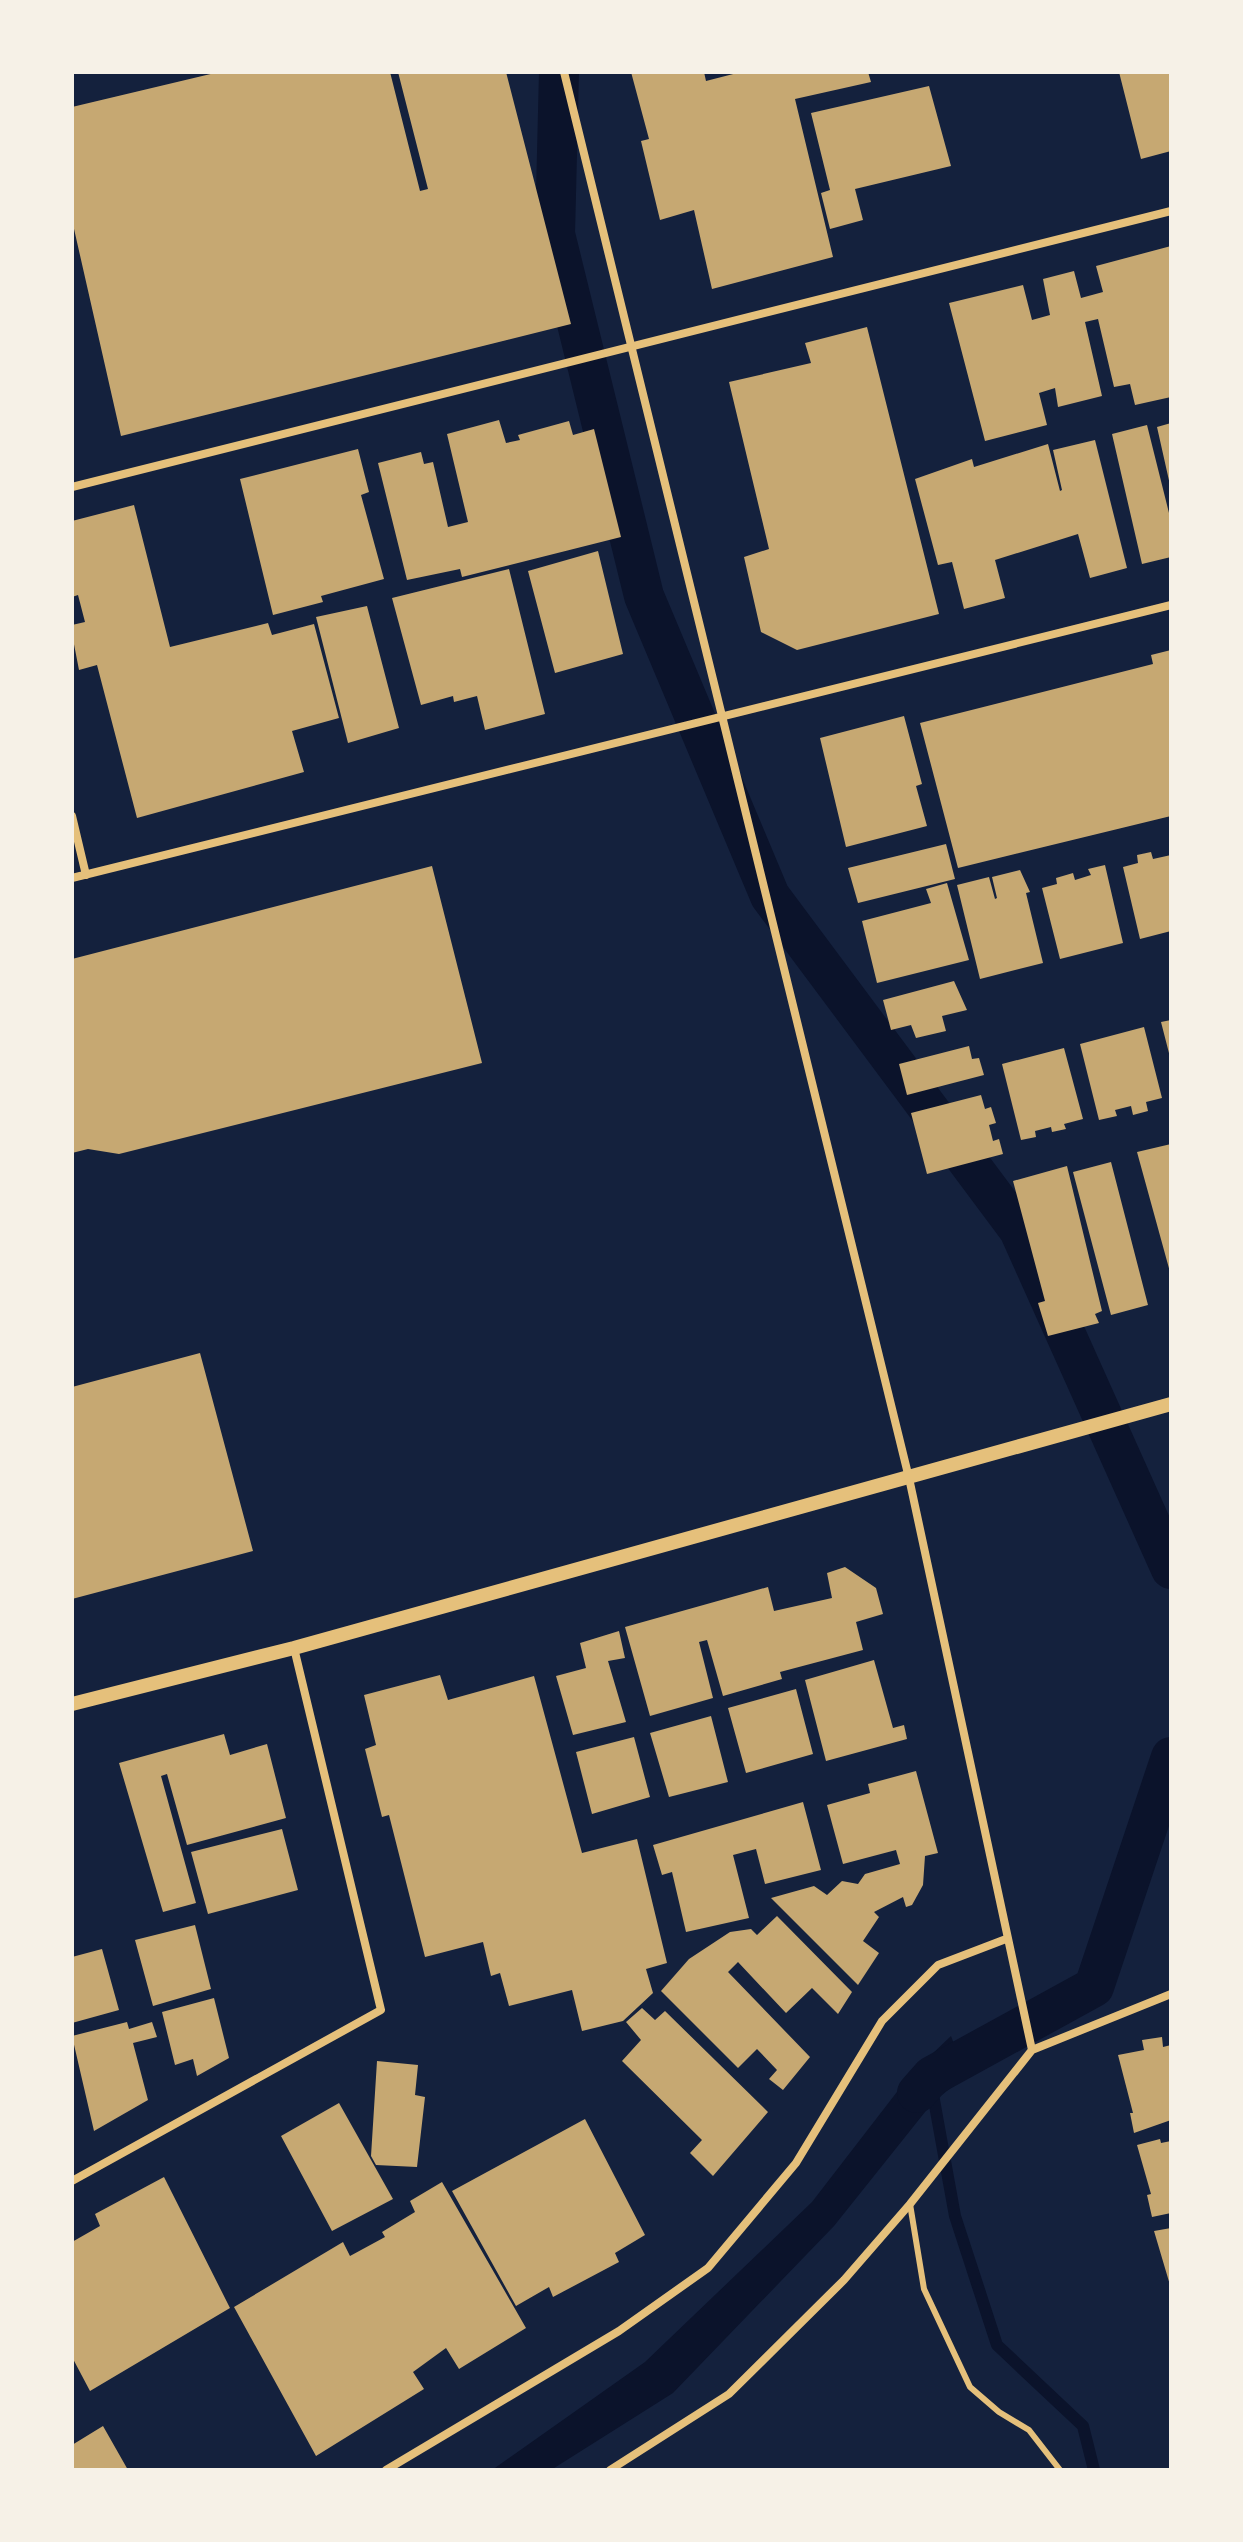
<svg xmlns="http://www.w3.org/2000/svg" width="1243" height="2542" viewBox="0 0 1243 2542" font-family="'Varela Round',sans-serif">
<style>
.water{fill:#0b132b}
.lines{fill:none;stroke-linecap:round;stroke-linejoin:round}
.stream{stroke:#0b132b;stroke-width:12}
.canal{stroke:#0b132b;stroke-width:40}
.building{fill:#c6a872}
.service{stroke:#e5c07b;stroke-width:6}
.minor{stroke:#e5c07b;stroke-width:8}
.tertiary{stroke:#e5c07b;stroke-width:14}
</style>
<rect width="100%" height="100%" fill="#14213d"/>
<path class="water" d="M951 2036 966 2076 933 2102 834 2226 673 2393 551 2470H492L645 2362 812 2202 910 2075Z"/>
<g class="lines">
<path class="stream" d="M932 2089 955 2216 997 2345 1083 2426 1094 2470"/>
<path class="canal" d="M559 72 555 234 644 596 770 896 1019 1230 1171 1569
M917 2093 932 2076 1094 1987 1171 1757"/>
</g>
<path class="building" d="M219 72H390L420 191 428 189 398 72H506L571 324 121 436 72 220V107Z
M631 72H704L706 81 741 72H868L871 82 795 99 833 257 712 289 694 210 660 220 641 141 649 139Z
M1119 72H1171V151L1141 159Z
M929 86 951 166 855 189 863 220 830 229 821 193 830 190 811 113Z
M1171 246V397L1135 405 1130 384 1114 387 1098 319 1085 322 1102 396 1058 407 1055 388 1039 393 1047 425 985 441 949 303 1023 285 1032 320 1050 315 1043 279 1074 271 1081 298 1103 292 1096 266Z
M867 327 939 614 797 650 761 632 744 557 769 549 729 382 811 363 805 343Z
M499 420 506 443 520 440 518 435 569 421 573 435 594 429 621 537 462 577 460 569 407 580 378 463 421 452 424 464 433 462 448 527 468 522 447 434Z
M1171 423V484L1170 485 1157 427Z
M1147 425 1171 521V557L1142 564 1112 434Z
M1095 440 1127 568 1090 578 1078 534 995 560 1005 598 964 609 952 562 938 565 915 479 972 459 974 467 1048 444 1060 491 1062 490 1053 450Z
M358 449 369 492 361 495 384 579 321 596 323 602 273 615 240 479Z
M134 505 170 647 268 623 272 635 314 624 339 718 292 731 304 772 137 818 97 665 79 670 72 634V625L85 622 78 595 72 597V521Z
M598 551 623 654 555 673 528 571Z
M509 569 545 714 485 730 477 696 454 702 453 696 421 705 392 598Z
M367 606 399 728 348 743 316 617Z
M1171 650V816L958 868 920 723 1153 664 1151 655Z
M904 716 922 784 916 786 927 826 846 847 820 738Z
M946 844 955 879 858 903 848 868Z
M1151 852 1153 859 1171 855V931L1140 939 1123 867 1138 863 1137 855Z
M1105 865 1123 943 1060 959 1042 888 1057 884 1056 878 1073 873 1075 880 1091 875 1088 869Z
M432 866 482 1063 119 1154 88 1149 72 1153V959Z
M1020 870 1030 892 1026 893 1043 963 980 979 957 885 989 877 995 899 997 898 992 877Z
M947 883 969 960 877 983 862 921 931 903 926 889Z
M954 981 967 1010 942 1016 946 1031 916 1038 911 1025 891 1030 883 1000Z
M1171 1020V1057H1170L1161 1022Z
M1144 1027 1162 1098 1146 1102 1148 1111 1133 1115 1131 1106 1115 1110 1117 1116 1099 1120 1080 1044Z
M969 1046 972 1059 979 1058 984 1075 907 1095 899 1064Z
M1064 1048 1083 1119 1064 1124 1066 1129 1052 1132 1051 1127 1035 1131 1036 1137 1021 1140 1002 1064Z
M981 1095 985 1109 991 1107 996 1123 989 1125 993 1141 999 1139 1003 1154 927 1174 911 1113Z
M1171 1144V1272H1170L1137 1152Z
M1111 1162 1148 1305 1111 1315 1073 1172Z
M1067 1166 1102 1311 1095 1314 1099 1323 1048 1336 1038 1303 1045 1301 1013 1181Z
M200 1353 253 1551 72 1599V1387Z
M845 1567 876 1588 883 1614 856 1622 863 1650 780 1672 782 1679 723 1696 707 1640 699 1642 713 1698 650 1716 625 1627 768 1587 774 1611 832 1598 827 1573Z
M619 1631 625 1658 608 1661 626 1722 573 1735 556 1676 586 1668 580 1643Z
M874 1660 893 1728 904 1725 907 1739 826 1761 805 1680Z
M440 1675 448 1700 534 1676 582 1853 637 1839 667 1963 646 1969 653 1993 623 2021 582 2031 572 1990 509 2006 500 1973 491 1976 483 1942 425 1957 389 1815 382 1817 365 1749 376 1745 364 1695Z
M796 1689 813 1754 746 1773 728 1708Z
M711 1716 728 1782 669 1797 650 1733Z
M224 1734 230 1755 267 1744 286 1818 187 1845 167 1774 161 1776 196 1903 163 1912 119 1763Z
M634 1737 650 1797 592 1814 576 1752Z
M916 1771 938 1853 925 1856 923 1885 912 1905 906 1907 903 1897 874 1912 879 1917 863 1941 879 1953 858 1985 771 1898 814 1886 827 1895 842 1881 858 1884 865 1874 900 1864 896 1850 843 1864 827 1805 870 1793 868 1784Z
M803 1802 821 1870 765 1884 756 1849 733 1855 749 1918 686 1932 672 1872 662 1875 653 1845Z
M282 1829 298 1890 208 1914 191 1852Z
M777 1916 852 1992 838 2014 812 1988 786 2013 738 1962 728 1972 810 2057 783 2090 769 2079 777 2070 757 2049 738 2068 661 1991 689 1959 730 1932 751 1929 757 1935Z
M195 1925 211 1989 153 2006 135 1940Z
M102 1949 119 2010 72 2023V1957Z
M214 1998 229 2058 197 2076 193 2059 175 2065 162 2012Z
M642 2008 655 2020 665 2011 768 2112 713 2176 690 2153 702 2140 622 2061 641 2040 626 2022Z
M127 2022 129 2029 152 2022 157 2037 133 2043 148 2100 94 2131 72 2036Z
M1162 2037 1163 2047 1171 2045V2120L1134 2133 1130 2113H1133L1118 2055 1144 2050 1142 2040Z
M377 2061 418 2065 415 2095 425 2097 417 2167 376 2165 371 2156Z
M339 2103 393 2199 332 2231 281 2136Z
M585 2119 645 2235 615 2253 619 2262 553 2297 549 2287 516 2306 452 2191Z
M1160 2139 1161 2143 1171 2141V2213L1152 2217 1147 2195 1151 2194 1137 2145Z
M164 2177 230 2308 90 2391 72 2357V2242L100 2226 95 2214Z
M442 2182 526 2328 459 2369 446 2348 413 2372 424 2389 316 2456 234 2307 343 2242 350 2256 385 2237 382 2232 415 2212 410 2201Z
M1171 2228V2285H1170L1154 2231Z
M103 2426 128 2470H72V2445Z"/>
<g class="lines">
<path class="service" d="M910 2204 924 2289 970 2387 999 2412 1029 2430 1060 2470"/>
<path class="minor" d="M564 72 909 1478 1032 2050 910 2204 844 2280 729 2394 610 2470
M72 487 1171 211
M72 816 86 875
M72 878 1171 605
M1032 2050 1171 1994
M72 2181 381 2010 294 1648
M386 2470 619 2331 708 2268 796 2163 882 2021 938 1965 1006 1939"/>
<path class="tertiary" d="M72 1704 294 1648 1171 1404"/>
</g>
<rect width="1243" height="2542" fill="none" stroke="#f6f1e7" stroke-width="148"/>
</svg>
